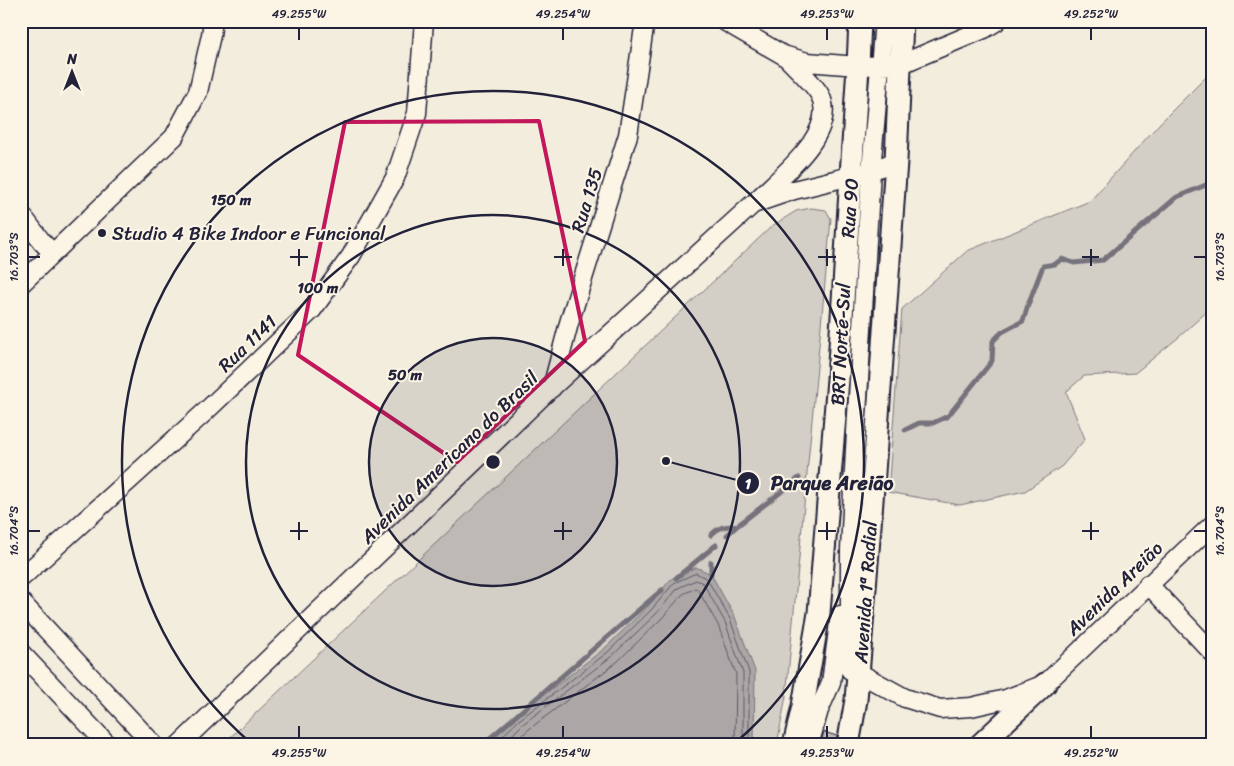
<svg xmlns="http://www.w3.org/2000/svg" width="1234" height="766" viewBox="0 0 1234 766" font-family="Sriracha,sans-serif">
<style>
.green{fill:#d4cfc6;stroke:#7b7880}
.water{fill:#aca7a6;stroke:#75727b}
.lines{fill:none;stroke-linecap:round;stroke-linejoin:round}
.shore{stroke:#595766;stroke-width:1}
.stream{stroke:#75727b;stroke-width:5}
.building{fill:#bfbab6;stroke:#22223b;filter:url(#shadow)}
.minor-casing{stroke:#22223b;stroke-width:21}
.major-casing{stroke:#22223b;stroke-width:25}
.minor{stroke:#fcf5e5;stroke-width:18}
.major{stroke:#fcf5e5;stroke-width:21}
.marked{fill:none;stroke:#c2185b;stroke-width:4;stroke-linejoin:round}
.ticks{fill:none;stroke:#22223b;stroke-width:2}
.ring{fill:none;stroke:#22223b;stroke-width:2.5}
.poi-dot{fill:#22223b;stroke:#fcf5e5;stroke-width:2}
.labels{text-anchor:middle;stroke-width:4;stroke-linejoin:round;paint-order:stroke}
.street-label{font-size:19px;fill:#22223b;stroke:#fcf5e5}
.poi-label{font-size:19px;fill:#22223b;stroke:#fcf5e5;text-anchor:start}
.centre{fill:#22223b;stroke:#fcf5e5;stroke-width:2.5}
.ring-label{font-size:15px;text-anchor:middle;font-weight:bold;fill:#22223b;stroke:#fcf5e5;stroke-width:4;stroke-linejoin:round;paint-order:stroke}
.leader{fill:none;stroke:#22223b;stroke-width:2}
.callout-dot{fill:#22223b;stroke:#fcf5e5;stroke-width:2}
.mark-label{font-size:15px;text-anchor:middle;font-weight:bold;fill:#fff}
.callout-label{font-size:20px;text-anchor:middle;font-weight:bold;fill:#22223b;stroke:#fcf5e5;stroke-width:4;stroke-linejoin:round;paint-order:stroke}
.neatline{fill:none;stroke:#22223b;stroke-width:2}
.ticks-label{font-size:12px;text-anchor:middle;fill:#22223b}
</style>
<defs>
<filter id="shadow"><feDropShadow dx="5.5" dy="3" stdDeviation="0" flood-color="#0004"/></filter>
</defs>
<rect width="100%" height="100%" fill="#f3edde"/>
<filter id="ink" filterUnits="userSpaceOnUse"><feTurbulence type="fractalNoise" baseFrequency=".02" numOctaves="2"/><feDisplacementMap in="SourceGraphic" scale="10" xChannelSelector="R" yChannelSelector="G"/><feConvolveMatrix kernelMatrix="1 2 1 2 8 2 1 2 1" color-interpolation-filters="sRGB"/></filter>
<g filter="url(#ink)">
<path class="green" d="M1213 70V306L1179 337 1135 373 1084 376 1066 392 1085 439 1062 466 1025 491 960 505 888 492 902 309 967 251 1090 201 1160 123Z
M811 208 826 210 831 219 786 696 777 745H222L772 226 796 211Z"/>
<path class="water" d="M696 567 711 574 735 617 755 671 754 745H485L516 716 605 648 649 605 671 579Z"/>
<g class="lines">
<path class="shore" d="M493 745 519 720 608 652 652 609 674 583 696 573 707 579 730 619 749 672V745
M502 745 523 724 612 656 657 613 678 588 696 580 703 583 725 622 743 673V745
M512 745 528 730 617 662 662 618 683 594 696 588 698 590 718 625 736 674 735 745"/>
<path class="stream" d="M905 430 919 423H933L948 416 992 361 993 341 1002 332 1023 321 1028 305 1043 266 1055 264 1062 259 1074 263 1103 260 1177 197 1213 182
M711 535C720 526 725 526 737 526L799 478
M727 535 737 526
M711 562V574
M676 578 716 545
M482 745 662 590"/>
</g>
<path class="building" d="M824 732 837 736 836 745H820Z"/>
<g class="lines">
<defs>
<path id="minor" d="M724 21 783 55 807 62 858 66 899 65 984 29 997 21
M757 200C780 177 839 132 820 95 812 81 795 67 784 55
M21 214 42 242 53 253
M21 284 174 137 198 92 211 35 213 21
M552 388 569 323 628 135 645 21
M21 578 205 412 312 310 351 256 395 178 417 113 424 21
M1148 584 1213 653
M21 602 154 745
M21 653 108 745
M850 670V550L855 450 871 171 884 21
M859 673 905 698 940 709 971 707 1006 699 1045 684 1213 524
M179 745 551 388 753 204 794 190 871 171 896 161
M809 745 819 710 831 683 840 615"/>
<path id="major" d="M794 745 803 706 819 613 838 379 858 66 860 21
M848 745 856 700 872 501 896 161 902 21
M980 745 1045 684"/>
</defs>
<use href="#minor" class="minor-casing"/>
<use href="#major" class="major-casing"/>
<use href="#minor" class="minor"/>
<use href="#major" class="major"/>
</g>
</g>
<path class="marked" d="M539 121 585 341 457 462 298 355 345 122Z"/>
<path class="ticks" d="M299 28V40M563 28V40M827 28V40M1091 28V40M299 249V266M563 249V266M827 249V266M1091 249V266M28 257H40M290 257H308M554 257H572M818 257H836M1082 257H1099M1194 257H1206M299 522V540M563 522V540M827 522V540M1091 522V540M28 531H40M290 531H308M554 531H572M818 531H836M1082 531H1099M1194 531H1206M299 726V738M563 726V738M827 726V738M1091 726V738"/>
<circle cx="493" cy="462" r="124" fill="#22223b" fill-opacity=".12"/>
<g class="ring">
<circle cx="493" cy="462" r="124"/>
<circle cx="493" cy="462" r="247"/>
<path d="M252 744A371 371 0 1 1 734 744"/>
</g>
<circle class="poi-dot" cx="102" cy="233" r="5"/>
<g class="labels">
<g class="street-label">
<text transform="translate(586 200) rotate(-73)" y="7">Rua 135</text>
<text transform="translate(849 208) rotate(-86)" y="7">Rua 90</text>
<text transform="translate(247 343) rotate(-44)" y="7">Rua 1141</text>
<text transform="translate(840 344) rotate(-87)" y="7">BRT Norte-Sul</text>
<text transform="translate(449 457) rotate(-44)" y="7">Avenida Americano do Brasil</text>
<text transform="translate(1114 588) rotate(-44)" y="7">Avenida Areião</text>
<text transform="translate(865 592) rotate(-86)" y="7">Avenida 1ª Radial</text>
</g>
<g class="poi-label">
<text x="112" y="240">Studio 4 Bike Indoor e Funcional</text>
</g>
</g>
<circle cx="493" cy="462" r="8" class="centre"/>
<g class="ring-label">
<text x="231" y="205">150 m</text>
<text x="318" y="293">100 m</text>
<text x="405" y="380">50 m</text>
</g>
<path class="leader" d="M666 461L748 483"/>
<g class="callout-dot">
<circle cx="666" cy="461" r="5"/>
<circle cx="748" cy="483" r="12"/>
</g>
<g class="mark-label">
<text x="748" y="489">1</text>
</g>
<g class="callout-label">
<text x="832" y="490">Parque Areião</text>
</g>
<rect width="1234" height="766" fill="none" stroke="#fcf5e5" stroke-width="55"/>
<g transform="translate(72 72)" stroke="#fcf5e5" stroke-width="4" paint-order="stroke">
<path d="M0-4L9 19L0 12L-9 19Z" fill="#22223b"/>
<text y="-8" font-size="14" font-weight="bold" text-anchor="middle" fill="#22223b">N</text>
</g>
<rect x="28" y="28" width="1178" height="710" class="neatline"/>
<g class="ticks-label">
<text x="299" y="18">49.255°W</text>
<text x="563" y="18">49.254°W</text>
<text x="827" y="18">49.253°W</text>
<text x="1091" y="18">49.252°W</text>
<text transform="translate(14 257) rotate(-90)" y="4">16.703°S</text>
<text transform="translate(1220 257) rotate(-90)" y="4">16.703°S</text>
<text transform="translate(14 531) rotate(-90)" y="4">16.704°S</text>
<text transform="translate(1220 531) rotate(-90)" y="4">16.704°S</text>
<text x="299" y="757">49.255°W</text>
<text x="563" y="757">49.254°W</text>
<text x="827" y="757">49.253°W</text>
<text x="1091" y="757">49.252°W</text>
</g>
</svg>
